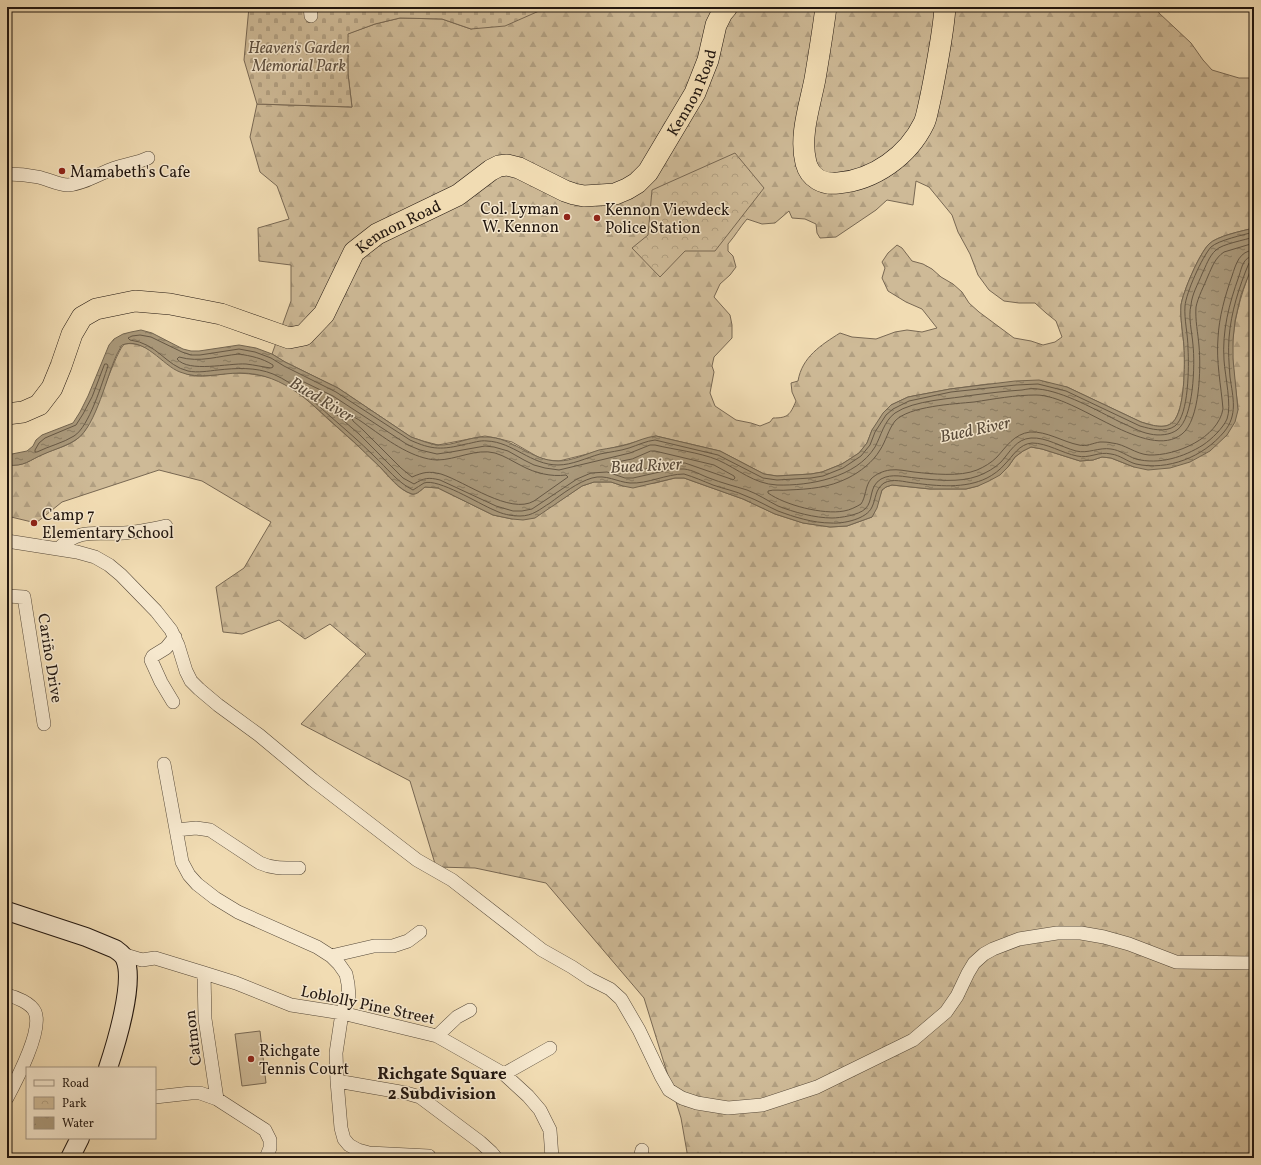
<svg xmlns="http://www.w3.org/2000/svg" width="1261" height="1165" viewBox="0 0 1261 1165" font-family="Vollkorn,serif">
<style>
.forest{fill:url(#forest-firs);stroke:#786853;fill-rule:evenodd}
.cemetery{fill:url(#cemetery-stones);stroke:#786853}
.park{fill:url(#park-crowns);stroke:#786853}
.pitch{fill:#ceba97;stroke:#786853}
.water{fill:url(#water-ripples);stroke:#736550}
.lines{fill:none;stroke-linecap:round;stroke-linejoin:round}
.shore{stroke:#665845;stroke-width:1}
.minor-casing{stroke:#554838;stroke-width:14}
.secondary-casing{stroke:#21160f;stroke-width:20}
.trunk-casing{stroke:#21160f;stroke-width:22}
.minor{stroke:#f6e8ce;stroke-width:13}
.secondary{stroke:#f6e8ce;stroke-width:18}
.trunk{stroke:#f1dcb3;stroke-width:21}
.poi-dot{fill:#8f2418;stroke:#f6e8ce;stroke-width:1.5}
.labels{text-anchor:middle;stroke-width:3;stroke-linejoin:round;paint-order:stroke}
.park-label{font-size:16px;font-style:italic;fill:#5e4f3f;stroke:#f6e8ce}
.street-label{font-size:16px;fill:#21160f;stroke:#f6e8ce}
.poi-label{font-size:16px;fill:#21160f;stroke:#f6e8ce;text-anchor:start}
.water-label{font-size:17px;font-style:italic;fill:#584a3a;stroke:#f6e8ce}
.neighbourhood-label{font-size:17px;font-weight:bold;fill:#21160f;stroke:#f6e8ce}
</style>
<defs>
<pattern id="forest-firs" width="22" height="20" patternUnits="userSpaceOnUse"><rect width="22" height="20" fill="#ceba97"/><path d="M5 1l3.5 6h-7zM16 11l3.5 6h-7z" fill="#b19f81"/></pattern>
<pattern id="cemetery-stones" width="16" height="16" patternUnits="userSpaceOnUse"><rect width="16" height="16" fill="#ceba97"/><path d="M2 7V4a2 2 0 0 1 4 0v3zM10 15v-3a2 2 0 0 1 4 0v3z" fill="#b19f81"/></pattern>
<pattern id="park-crowns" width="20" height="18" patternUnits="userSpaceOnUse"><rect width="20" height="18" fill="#ceba97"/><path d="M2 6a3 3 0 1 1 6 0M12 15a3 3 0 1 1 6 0" fill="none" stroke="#b19f81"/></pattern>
<pattern id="water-ripples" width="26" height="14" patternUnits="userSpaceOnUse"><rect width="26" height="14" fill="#aa997b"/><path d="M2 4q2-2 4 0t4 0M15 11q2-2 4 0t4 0" fill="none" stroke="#8a7c63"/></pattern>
</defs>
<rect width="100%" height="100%" fill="#f1dcb3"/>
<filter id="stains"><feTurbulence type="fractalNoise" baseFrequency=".005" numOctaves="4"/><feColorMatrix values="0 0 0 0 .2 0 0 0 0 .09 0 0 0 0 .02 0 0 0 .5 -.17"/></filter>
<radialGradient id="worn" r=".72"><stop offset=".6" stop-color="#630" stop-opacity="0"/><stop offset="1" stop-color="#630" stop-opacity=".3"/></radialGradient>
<path class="forest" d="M542 7H1157L1159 13 1191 43 1203 60 1212 70 1239 78H1254V228C1242 231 1217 236 1209 244 1199 254 1183 292 1181 305 1180 319 1183 333 1184 347 1185 364 1185 410 1173 422 1165 430 1151 425 1141 422L1067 387 988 384 950 389 908 397 891 405 872 430 867 443 859 453 842 464 822 472 811 474 777 476 764 474 720 451 656 436 628 444 559 461 547 460 538 457 512 442 496 438 485 436 438 445 423 441 411 437 338 388 285 362 272 354 291 301V265L259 261 258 228 289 219 277 186 260 172 250 137 257 104 352 107 348 74 347 34 375 24 400 18 442 19 471 29 539 11ZM916 181 929 187 952 215 958 232 970 254 978 275 989 290 1004 301 1019 303H1035L1046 313 1056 321 1062 337 1055 342 1043 345 1031 341 1014 338 979 312 969 303 962 292 953 284 941 277 932 269 923 264 912 261 902 248 897 245 888 253 882 262 885 268 882 278 888 291 906 302 922 309 937 328 922 332 907 330 895 332 876 339 852 337 840 333C821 345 802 357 798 381L791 383 792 392 796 401C790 415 788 418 773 418L770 422 760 426 751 423 736 420 715 406 710 393 714 372 712 366 714 357 732 338V325L730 315 714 297 720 284 730 275 736 267 733 256 728 251V244C735 236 740 227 747 219L762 224 775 223 789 211 792 218 805 219 816 224 817 233 820 238 836 237 876 210 887 200 913 205Z
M1254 261V1158H688L681 1118 644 998 546 883 475 868 436 867 410 781 301 724 366 654 330 624 305 639 279 620 242 634 223 632 216 587 244 568 271 522 202 481 159 470 62 502 36 523 7 516V465C26 466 28 461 43 454 57 448 74 445 83 433 94 421 117 346 125 344 146 340 169 365 187 374 198 379 219 374 232 373 244 373 256 374 268 377 292 382 311 404 329 420 346 435 362 449 378 465 388 475 398 490 412 494 417 495 422 489 425 487L438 488 493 515 512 519 552 506 582 486 594 482H611L623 486 655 483 675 478H684L743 499 775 514 803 523 830 527 847 526 872 517 882 490 886 487 892 485 930 489H966L978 486 1008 467 1015 457 1023 451 1031 447 1042 449 1080 461 1093 460 1102 457 1111 458 1134 467 1238 410C1236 386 1231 362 1233 339 1235 312 1244 286 1254 261Z"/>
<path class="cemetery" d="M249 7H542L539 11 505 26 471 29 442 19 400 18 375 24 348 34V74L352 107 257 104 244 60Z"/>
<path class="park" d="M735 153 764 188 715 251H685L660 277 632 248 648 235 652 190Z"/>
<path class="pitch" d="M260 1031 266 1083 242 1086 235 1034Z"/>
<path class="water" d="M1254 228V261L1241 295 1235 321 1233 340V359L1238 410 1235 422 1227 435 1210 451 1190 462 1170 468 1148 470 1134 467 1111 458 1102 457 1093 460 1080 461 1042 449 1031 447 1023 451 1015 457 1008 467 1000 475 989 481 978 486 966 489H930L892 485 886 487 882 490 877 508 872 517 847 526 830 527 803 523 775 514 743 499 684 478H675L633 488 623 486 611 482H594L582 486 535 518 523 520 512 519 493 515 438 488 425 487C422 489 417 495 412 494 399 490 389 476 380 467 368 456 357 444 345 434 313 406 286 373 240 373 221 373 199 380 180 372 163 366 144 336 122 345L117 354C107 375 96 426 77 439 67 446 55 449 44 454 29 460 25 467 7 465V455L27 451 33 446 36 440 42 435 73 423 80 412 88 396 109 345 114 339 123 334 131 332 141 330 152 333 183 349 191 351H199L239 345 256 348 272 354 285 362 338 388 411 437C420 440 429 444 438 445 454 446 470 436 486 437 513 437 531 461 558 461 572 461 586 454 599 450 609 448 620 447 629 444 638 441 646 437 656 436L720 451 764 474 777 476 811 474 822 472 842 464 859 453 867 443 872 430 883 413 891 405 908 397 950 389 1015 381 1039 380 1067 387 1141 422C1151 425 1165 430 1173 422 1185 410 1185 364 1184 347 1183 333 1180 319 1181 305 1183 292 1199 254 1209 244 1217 236 1242 231 1254 228Z"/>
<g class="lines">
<path class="shore" d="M1254 232C1243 235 1219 240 1211 247 1202 257 1186 293 1185 306 1184 320 1188 334 1188 349 1189 366 1189 415 1175 426 1165 433 1151 429 1140 426L1066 391 1038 384 1016 385 951 392 909 401 893 409 886 415 875 432 870 445 861 456 843 468 823 476 811 478 777 480 763 478 718 455 655 440C646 441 638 445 629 448 620 451 609 452 600 454 586 458 572 465 558 465 531 465 513 442 487 441 480 440 473 443 466 444 442 450 432 450 410 440L336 392 284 366 271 358 255 352 239 349 200 355H191L182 352 151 337 140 335 132 336 128 338 130 340C157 343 166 366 188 371 198 373 208 371 218 370 236 368 256 367 273 374 296 384 313 401 331 417 346 430 360 442 374 456 387 468 397 482 413 490 417 488 420 485 424 483 438 478 479 504 494 510 502 514 511 516 520 516 533 516 540 509 550 503 562 494 578 482 592 478 606 474 617 482 630 483 648 484 666 474 684 474 694 477 703 481 713 485 724 489 736 491 746 496 757 500 767 506 778 511 794 517 813 523 831 523 843 524 867 519 872 507 876 499 875 489 884 483 893 478 904 482 914 483 937 486 965 489 987 478 993 475 1000 470 1005 464 1013 456 1019 444 1032 443 1047 443 1062 453 1077 456 1089 459 1099 451 1111 454 1120 455 1128 462 1136 464 1168 471 1203 457 1224 432 1238 415 1233 398 1230 377 1229 364 1228 351 1229 338 1231 312 1239 287 1249 263L1254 261
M1254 237C1245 240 1222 244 1216 250 1209 256 1206 266 1202 274 1198 284 1192 294 1191 305 1188 317 1192 332 1193 345 1195 364 1194 418 1177 430 1170 435 1159 436 1150 434 1139 432 1130 426 1120 422 1098 411 1063 391 1038 389 1033 388 1027 389 1022 390 1006 391 990 393 974 395 951 399 914 400 895 413 884 421 881 436 875 447 856 478 809 486 777 485 754 484 738 469 718 460 698 452 676 450 655 445H650L630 453 559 470 545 468 534 465 524 460 508 451 494 447 485 446 451 452 437 454 420 450 408 445 333 396 304 382H302L301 384 359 434 403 478 414 484C424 478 428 477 440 480L496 506 513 511H522L532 509 577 479 591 473 607 472 625 478H633L673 469H684C693 470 701 475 709 478 722 483 734 486 747 490 758 494 768 501 778 506 793 512 815 518 832 518 840 518 859 515 865 509 874 501 868 487 881 479 892 473 904 477 916 478 935 480 959 483 978 476 986 473 995 468 1001 462 1010 452 1016 439 1031 438 1046 437 1061 447 1076 451 1088 454 1099 447 1111 449 1120 450 1127 456 1136 459 1159 465 1184 457 1203 445 1212 439 1223 428 1227 419 1232 406 1225 376 1224 360 1222 331 1229 304 1239 276 1242 267 1243 257 1254 256
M1254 243 1224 252C1215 258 1212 267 1208 276 1204 286 1198 297 1196 307 1195 320 1198 333 1199 346 1201 368 1200 420 1182 434 1147 462 1077 395 1036 395 1015 395 994 399 974 402 954 404 909 406 895 421 888 430 886 441 880 450 873 462 860 472 848 478 828 488 810 489 788 490 782 491 774 489 768 491V493C785 505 823 515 844 511 850 510 856 507 861 504 866 497 865 486 871 479 876 474 883 471 890 470 898 469 906 471 914 472 932 474 960 477 977 470 984 467 991 463 997 457 1006 447 1014 434 1030 432 1047 431 1063 442 1079 445 1086 447 1093 443 1100 442 1104 442 1108 442 1112 443 1125 444 1135 454 1149 455 1176 456 1218 438 1223 409 1221 385 1216 362 1218 338 1219 317 1225 296 1232 276 1236 264 1239 251 1254 250
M239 354C251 356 262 358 273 365V367L271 368C263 367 255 365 246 364 228 363 189 373 177 359L179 357C200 363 218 356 239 354Z
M105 364H107L108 366C102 383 89 427 74 436 63 443 49 446 37 452H35V450L39 443 45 438 76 425 83 414 92 397Z
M354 417C360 420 366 425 372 429 390 442 414 459 437 460 456 460 476 448 495 453 505 456 512 461 522 466 535 473 551 477 566 475L568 477 534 501C510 515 466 482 441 474 428 471 424 472 412 477L401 468 363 430 353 421 352 418Z
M651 451H655L714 465 734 476 735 478 733 480 731 479 685 463H672L632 472H626L611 466 612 463 632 459Z"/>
<defs>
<path id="minor" d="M310 7 311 16
M7 174C18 174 28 175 38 177 48 179 58 185 68 185 84 184 100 173 115 168 126 164 138 163 148 158
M7 541 77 552 95 557 109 565 121 575 156 611 171 630 178 645 186 671 191 681 199 689 218 705 259 735 313 780 417 860 452 880 542 950 572 967 590 979 610 989 621 999 639 1030 661 1076 669 1090 682 1098 697 1103 728 1108 762 1105 817 1087 913 1040 946 1012 957 996 968 973 974 963 984 954 993 949 1019 939 1057 933H1081L1104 937 1129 944 1176 962 1254 963
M58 549C81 527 96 535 124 533 138 532 152 529 166 526
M7 596 24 597 44 724
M173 702 161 682 151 660 153 656 166 648 175 637
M164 764 182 862 189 875 197 884 215 898 238 912 317 947 331 956 339 964 346 974 348 984 349 997 342 1013 336 1053 337 1081 341 1128 344 1139 349 1145 358 1150 369 1153 429 1156
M176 830 196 828 210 830 260 863C273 869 285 868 299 868
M122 954 142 960 155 958 204 973 236 983 291 1005 342 1013 437 1036 504 1074 528 1096 540 1110 550 1130 552 1158
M331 956 374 946H393L408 941 420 932
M204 973 205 1019 217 1099
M7 995C16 997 31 1003 35 1012 43 1030 16 1081 7 1098
M437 1036 457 1017 470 1010
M504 1074 550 1048
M337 1081 406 1093 420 1097 480 1142 491 1152 496 1158
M155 1097 191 1093H200L217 1099 265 1130 270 1140V1148L266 1158
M640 1158 642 1150"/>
<path id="secondary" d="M7 911 86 937 115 949C119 952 123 954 125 959 135 982 116 1044 108 1068
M70 1158 80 1138"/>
<g id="trunk">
<path d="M826 7C823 31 819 55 815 79 810 105 799 136 806 163 810 178 823 185 838 183 874 180 908 156 924 123 926 119 927 113 928 109 932 92 935 75 938 58 941 41 944 24 945 7"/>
<path id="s1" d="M7 414 23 412 39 405 52 388 61 366 72 334 82 317 96 309 135 301 170 304 221 314 289 338 304 335 324 314 354 252 377 234 458 195 491 170 499 166 507 165 519 168 565 191 574 194 584 196 600 195 615 194 627 189 637 183 648 172 695 93 708 60 716 25 722 13 727 7"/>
</g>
</defs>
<use href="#minor" class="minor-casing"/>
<use href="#secondary" class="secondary-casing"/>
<use href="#trunk" class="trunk-casing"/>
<use href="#minor" class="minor"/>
<use href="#secondary" class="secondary"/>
<use href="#trunk" class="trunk"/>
</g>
<g class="poi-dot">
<circle cx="62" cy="171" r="4"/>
<circle cx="567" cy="217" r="4"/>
<circle cx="597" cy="218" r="4"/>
<circle cx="34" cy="523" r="4"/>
<circle cx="251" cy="1059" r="4"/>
</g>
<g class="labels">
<g class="park-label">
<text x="299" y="53">Heaven's Garden<tspan x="299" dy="18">Memorial Park</tspan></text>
</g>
<g class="street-label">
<text dy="6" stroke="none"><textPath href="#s1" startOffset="884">Kennon Road</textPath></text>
<text dy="6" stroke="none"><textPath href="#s1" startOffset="512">Kennon Road</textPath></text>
<text transform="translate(51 658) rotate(81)" y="6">Cariño Drive</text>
<text transform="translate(368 1004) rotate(12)" y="6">Loblolly Pine Street</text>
<text transform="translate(192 1038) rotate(-97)" y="6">Catmon</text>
</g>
<g class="poi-label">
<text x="70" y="177">Mamabeth's Cafe</text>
<text x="559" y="214" text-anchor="end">Col. Lyman<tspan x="559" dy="18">W. Kennon</tspan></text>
<text x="605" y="215">Kennon Viewdeck<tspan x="605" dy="18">Police Station</tspan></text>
<text x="42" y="520">Camp 7<tspan x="42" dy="18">Elementary School</tspan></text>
<text x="259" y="1056">Richgate<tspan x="259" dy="18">Tennis Court</tspan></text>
</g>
<g class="water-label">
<text transform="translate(322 399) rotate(31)" y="6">Bued River</text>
<text transform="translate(975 429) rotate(-12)" y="6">Bued River</text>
<text transform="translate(646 465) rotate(-3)" y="6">Bued River</text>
</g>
<g class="neighbourhood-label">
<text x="442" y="1079">Richgate Square<tspan x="442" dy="20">2 Subdivision</tspan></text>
</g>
</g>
<rect width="1261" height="1165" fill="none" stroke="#f1dcb3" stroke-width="24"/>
<rect x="8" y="8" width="1245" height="1149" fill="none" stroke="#21160f" stroke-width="2"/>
<rect x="12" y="12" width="1237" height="1141" fill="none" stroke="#21160f"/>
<rect x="26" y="1067" width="130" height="72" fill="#f6e8ce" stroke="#a19482"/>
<rect x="34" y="1080" width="20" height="6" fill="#f6e8ce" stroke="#a19482"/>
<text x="62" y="1087" font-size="12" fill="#21160f">Road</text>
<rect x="34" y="1097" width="20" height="12" fill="url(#park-crowns)" stroke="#a19482"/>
<text x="62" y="1107" font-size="12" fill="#21160f">Park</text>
<rect x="34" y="1117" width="20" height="12" fill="url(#water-ripples)" stroke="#a19482"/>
<text x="62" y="1127" font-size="12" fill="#21160f">Water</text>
<rect width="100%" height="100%" filter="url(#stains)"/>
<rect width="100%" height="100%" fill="url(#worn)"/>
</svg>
